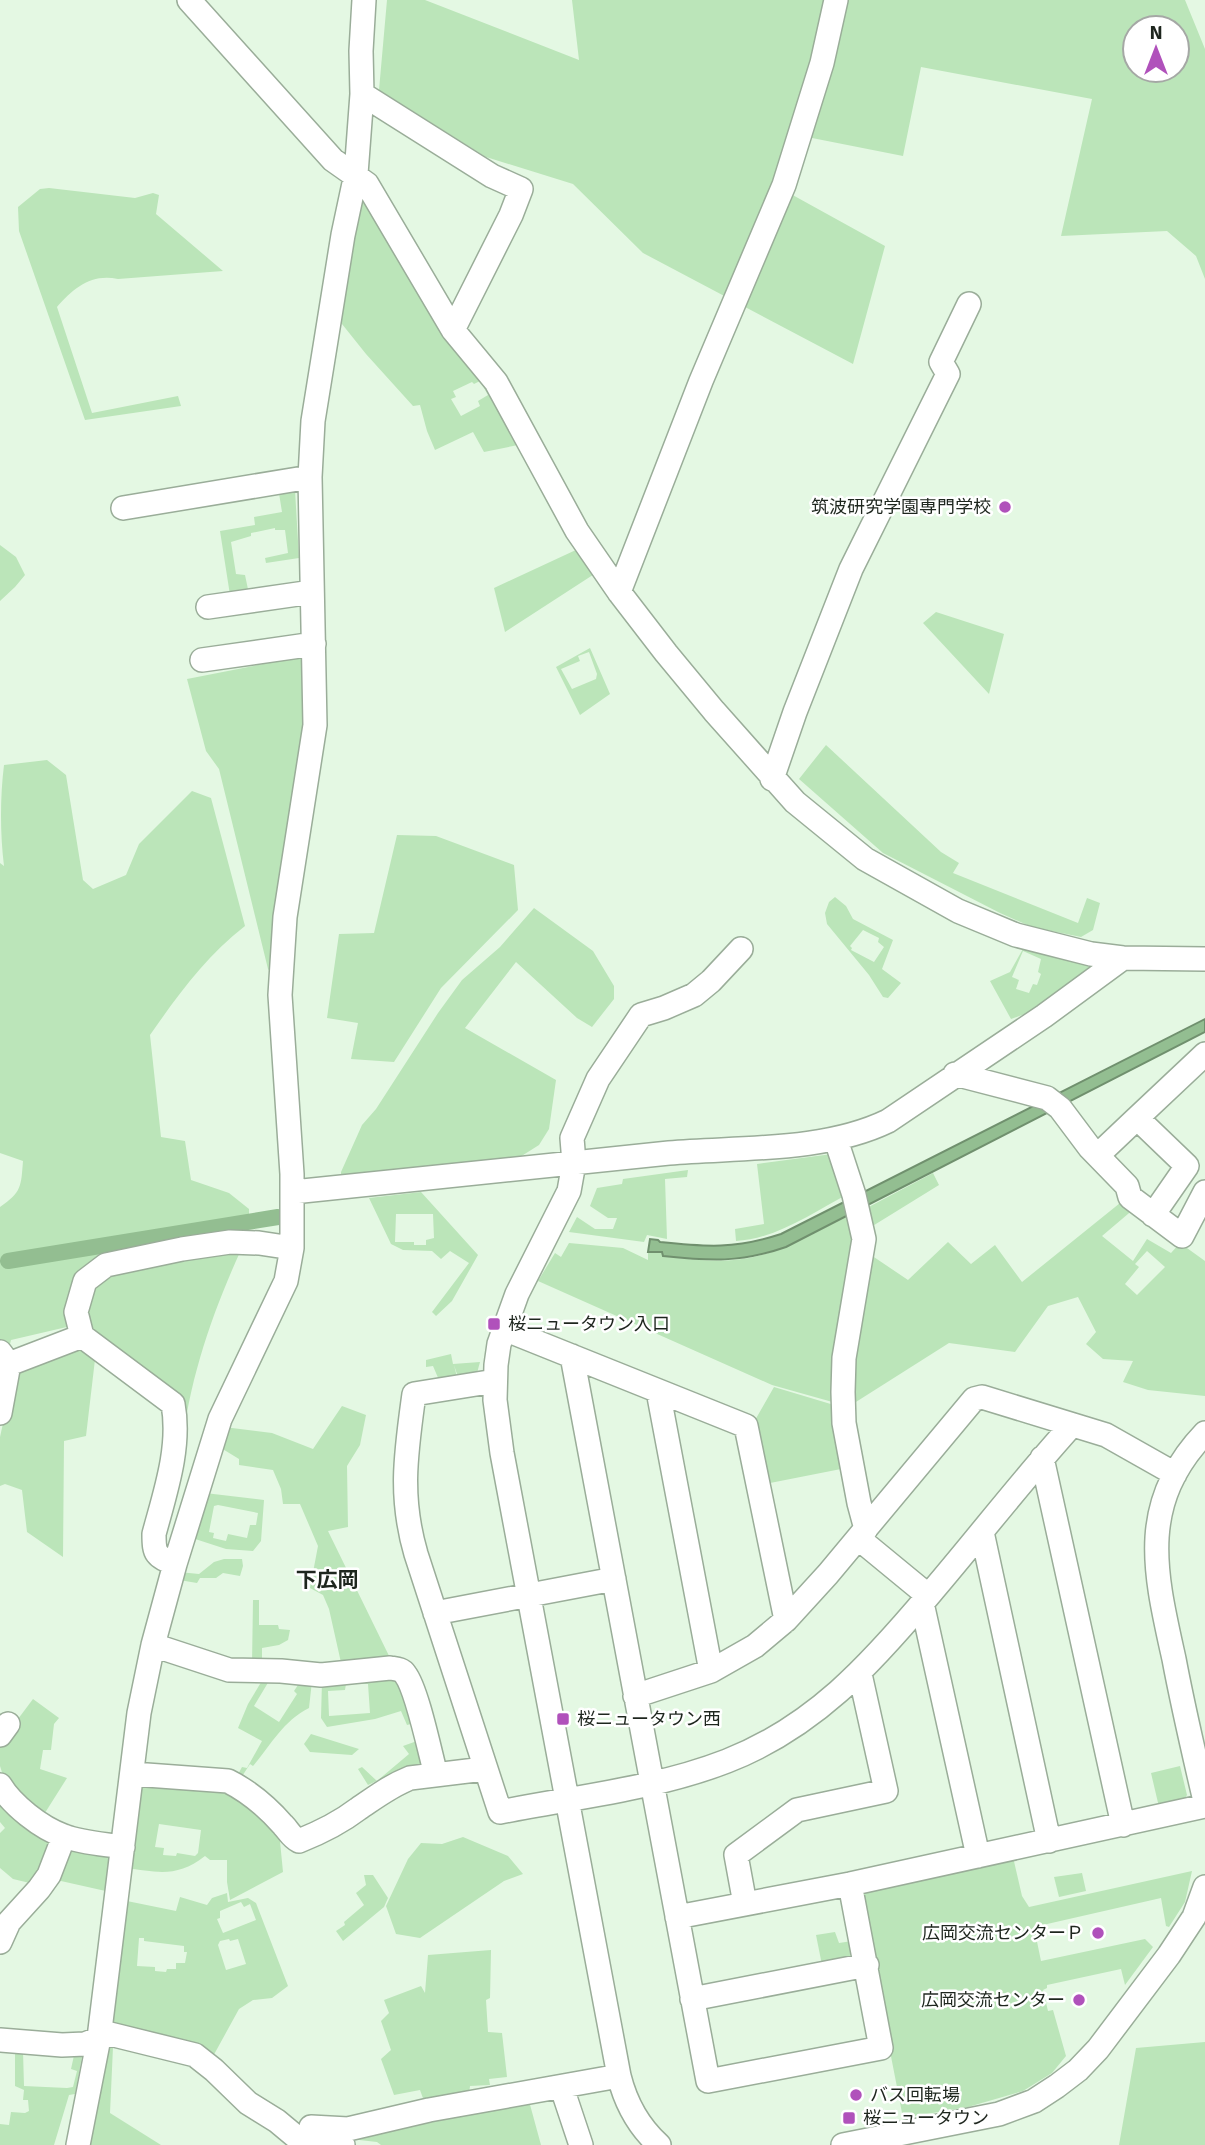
<svg xmlns="http://www.w3.org/2000/svg" width="1205" height="2145" viewBox="0 0 1205 2145" font-family="Signika,'Noto Sans JP',sans-serif">
<style>
.green{fill:#bbe5b9;fill-rule:evenodd}
.water{fill:#93be91;stroke:#70906e;stroke-width:2}
.lines{fill:none;stroke-linecap:round;stroke-linejoin:round}
.canal{stroke:#93be91;stroke-width:16}
.minor-casing{stroke:#9aad99;stroke-width:26}
.minor{stroke:#fff;stroke-width:23}
.poi-dot{fill:#b051bb;stroke:#fff;stroke-width:2.5}
.labels{text-anchor:middle;stroke-width:5;stroke-linejoin:round;paint-order:stroke}
.poi-label{font-size:18px;fill:#1e261e;stroke:#fff;text-anchor:start}
.quarter-label{font-size:21px;font-weight:bold;fill:#1e261e;stroke:#fff}
</style>
<rect width="100%" height="100%" fill="#e4f8e3"/>
<path class="green" d="M387 0H425L579 60 572 0H1185L1205 49V279L1196 256 1167 231 1061 236 1092 99 921 67 903 156 807 137 789 193 885 246 853 364 643 253 573 184 486 157 379 90ZM1135 28H1177V70H1135Z
M49 188 135 198 153 193 159 195 156 214 223 271 118 279C92 273 73 288 57 307L92 413 178 396 181 406 85 420 19 231 18 207 40 189Z
M360 190 523 444 484 452 473 432 435 450 427 431 420 405 413 406 366 354 338 319ZM480 381 488 395 478 401 480 406 461 416 451 399 456 397 453 391 472 382 474 384Z
M278 487 295 490 299 558 266 563 265 558 288 553 285 530H275V528L251 533V536L231 542 236 574 245 575 249 594 230 595 220 531 255 525 254 517 282 512Z
M0 545 16 557 25 575 15 587 0 601Z
M578 549 599 571 505 632 494 588Z
M936 612 1004 634 989 694 923 623Z
M590 648 610 694 580 715 556 667ZM589 652 597 674 596 679 572 689 561 669 580 661 578 656Z
M304 656 302 758 273 975 268 969 219 769 206 751 187 679Z
M826 745 941 852 959 863 953 873 1078 923 1087 898 1100 903 1093 930 1081 937 1032 927 1000 913 883 853 799 779Z
M47 760 66 775 83 880 93 889 126 875 139 844 192 791 211 798 245 926C206 956 178 995 150 1035L161 1137 185 1141 191 1180 229 1193 249 1209V1225L194 1241 240 1252C212 1314 189 1380 182 1448L180 1429 84 1323 11 1340 0 1385V1207C22 1192 21 1186 23 1161L0 1153V863L4 866C0 834 0 797 4 765Z
M397 835 436 836 514 865 518 910 441 988 394 1062 351 1059 358 1023 327 1018 339 934 374 933Z
M835 897 846 906 853 919 893 940 882 969 901 983 888 998 883 997 869 975 827 924 825 913 829 902ZM863 930 879 938 878 942 884 947 874 962 851 950 852 948 850 946Z
M534 908 593 951 614 986V999L592 1027 577 1018 516 962 465 1028 556 1080 549 1129 539 1145 520 1157 341 1177V1172L362 1125 376 1109 438 1013 462 980 500 947Z
M1024 947 1087 960 1090 974 1033 1011 1011 1019 990 981 1010 972ZM1023 951 1041 959 1038 972 1041 974 1037 985 1033 984 1029 993 1016 989 1019 980 1012 977Z
M832 1154 848 1194C814 1212 776 1239 736 1241L735 1229 764 1224 757 1164Z
M688 1170 687 1177 665 1179 667 1239 647 1235 644 1242 569 1232 577 1217 595 1229H613L617 1218H608L590 1206 597 1188 622 1184 623 1179Z
M933 1173 939 1185 871 1227 863 1210Z
M421 1192 478 1255 452 1301 436 1316 432 1312 469 1263 450 1251 441 1259 432 1251 403 1250 391 1244 369 1198ZM396 1214H433L434 1238 426 1240V1245H414V1242H395Z
M1125 1199 1135 1208 1102 1236 1133 1261 1147 1239 1171 1253 1180 1243 1205 1261V1396L1148 1390 1123 1382 1133 1361 1103 1359 1086 1344 1096 1332 1078 1297 1048 1306 1015 1352 949 1343 848 1407 855 1323 865 1251 908 1280 948 1242 971 1264 995 1245 1022 1282ZM1147 1251 1165 1267 1137 1295 1125 1284 1139 1267 1135 1264Z
M851 1214 856 1243 836 1403 772 1385 538 1281 555 1253 561 1257 569 1243 623 1248 648 1260V1252H662L663 1256C687 1259 710 1262 734 1260 776 1257 815 1232 851 1214Z
M79 1350 96 1351 86 1436 64 1441 63 1557 27 1532 22 1490 5 1484 0 1486V1437L15 1369Z
M451 1354 453 1364 480 1362 477 1373 458 1377 454 1365 457 1377 439 1380 433 1366 426 1367V1360Z
M774 1387 834 1405 841 1469 765 1484 754 1422Z
M342 1406 366 1415 360 1445 347 1466 348 1527 328 1531 392 1662 342 1667 329 1609 323 1595 310 1588 318 1546 300 1504H283L281 1489 273 1470 239 1465V1459L221 1448 224 1427 272 1433 313 1449Z
M205 1493 264 1500 261 1541 253 1551 226 1549 189 1537ZM218 1505 258 1513 256 1525H250L247 1538 228 1534 226 1541 213 1538 214 1533 209 1532 214 1506Z
M224 1559H242L243 1566 240 1576 223 1573 216 1578H200L197 1583 179 1580V1572L199 1574 214 1562Z
M253 1600H259V1625H278L279 1629 290 1630 288 1640 279 1645 262 1648V1660H296L295 1665 252 1664Z
M266 1674 312 1681 309 1708C283 1721 271 1745 253 1766L250 1764 239 1781 235 1780 242 1767 247 1768 262 1741 238 1728 248 1704ZM272 1676 286 1678 298 1685 294 1691 297 1694 279 1722 254 1706Z
M400 1676 428 1767 418 1771 402 1769 368 1785 358 1769 362 1767 377 1781 409 1754 403 1746 417 1741 411 1724 407 1725 401 1711 375 1719 327 1727 321 1718 322 1681ZM346 1684H368L370 1713 329 1716 328 1691 345 1690Z
M33 1699 59 1718 54 1724 51 1750H43L40 1769 67 1778 43 1816 6 1785 0 1766V1743Z
M311 1734 359 1749 352 1755 310 1752 304 1744Z
M1180 1766 1187 1795 1183 1801 1159 1807 1151 1773Z
M136 1779 227 1786 279 1831 283 1872 230 1900 227 1882V1860H210L205 1856C177 1878 158 1872 125 1868ZM159 1824 201 1830 198 1853 195 1856 177 1853 176 1856 163 1855 164 1848 155 1847Z
M0 1796 55 1837 34 1884 13 1879 0 1868V1833L5 1828 0 1822Z
M463 1837 508 1856 523 1874 504 1881 420 1938 396 1934 386 1906 408 1859 421 1843 442 1844Z
M65 1847 117 1851 110 1892 52 1879Z
M1013 1857 1022 1896 1029 1907 1192 1871 1185 1902 1169 1927 1166 1926 1161 1898 1034 1927 1041 1961 1145 1939 1153 1947 1125 1985 1121 1969 1047 1985V1988L1043 1990 1048 2011 1053 2010 1066 2056 1052 2073 1023 2091 968 2107 903 2118 860 1897 867 1888Z
M1082 1873 1086 1891 1059 1897 1054 1877Z
M364 1875H373L388 1898 384 1907 343 1941 336 1931 345 1925 344 1922 364 1905 356 1893 366 1885Z
M227 1893 228 1902 248 1898 256 1903 288 1986 272 1998 253 2000 239 2009 211 2060 108 2026 122 1900 176 1911 180 1897 207 1905 212 1898ZM241 1902 244 1907 250 1904 256 1920 223 1933 217 1919 220 1918V1911ZM139 1938H144V1941L184 1946V1952H187L185 1963H176V1969H167L166 1972 155 1971V1967L137 1966ZM229 1939 230 1941 238 1939 246 1964 226 1970 218 1945 220 1941Z
M835 1932 839 1943 852 1941 853 1951 847 1960 822 1965 816 1935Z
M491 1950 490 1998 486 2000 488 2032 502 2033 507 2077 489 2079 490 2085 470 2086 469 2093 424 2101 420 2090 394 2095 381 2059 391 2050 381 2021 389 2013 384 2000 421 1986 425 1993 428 1955Z
M1205 2042V2145H1119L1136 2048Z
M106 2044 113 2047 110 2113 161 2145H87Z
M15 2050 23 2051 24 2086 67 2088 73 2087 77 2071 71 2069 75 2051H83L75 2094 69 2095 54 2145H0V2124L9 2125 11 2112 25 2113 29 2111 28 2100H23L24 2090 15 2086Z
M529 2101 541 2145H381L377 2142 324 2136Z"/>
<path class="water" d="M1205 1019V1032L786 1247C740 1263 710 1261 663 1256L662 1252H648L650 1239 658 1240 660 1242C707 1247 735 1249 781 1234Z"/>
<g class="lines">
<path class="canal" d="M8 1261 278 1217"/>
<defs>
<path id="minor" d="M189 0 333 160 367 184 453 330 496 382 577 531 619 592 666 653 714 711 795 802 865 859 958 911 1016 935 1091 954 1123 958 1205 959
M362 94 492 176 521 189 511 215 453 330
M123 508 310 477
M619 592 701 381 784 185 822 63 836 0
M208 607 312 592
M202 660 314 644
M772 779 795 712 851 569 948 374 941 362 969 304
M955 1074 1047 1098 1060 1108 1090 1148 1127 1186 1130 1197 1182 1236 1205 1192
M1137 1118 1205 1054
M838 1139 839 1149 854 1195 864 1239 844 1358 843 1392 844 1423 859 1503 866 1529
M1099 1154 1137 1118 1187 1166 1153 1215
M293 1192C418 1179 543 1165 669 1153 740 1147 824 1152 888 1121L1044 1016 1123 958
M504 1329 746 1426 786 1620
M0 1352 9 1364 0 1413
M572 1356 708 2081 881 2048 850 1884
M9 1364 82 1336
M495 1381 414 1394C406 1453 399 1496 416 1554L500 1812C575 1797 655 1789 727 1761 814 1727 870 1665 929 1595 977 1539 1022 1480 1072 1425
M658 1391 711 1671
M1205 1433C1137 1504 1155 1573 1174 1659 1183 1707 1194 1754 1205 1801
M1042 1458 1123 1825
M982 1532 1049 1841
M858 1538 920 1589
M175 1564C156 1556 154 1555 154 1534 165 1493 181 1447 173 1404L82 1336 76 1312 85 1281 106 1265 182 1249 230 1242 259 1243 292 1248
M922 1603 978 1856
M435 1613 614 1579
M153 1645 229 1670 281 1671 321 1675 390 1668C396 1669 402 1669 405 1674 417 1689 430 1753 436 1775
M635 1696 711 1671 755 1646 786 1620 828 1574 974 1399 982 1397 1106 1435 1175 1474
M0 1735 8 1724
M133 1774 228 1781C248 1791 268 1808 283 1825 289 1831 291 1837 299 1841 319 1833 341 1822 358 1809 376 1797 390 1786 410 1778L484 1769
M0 1785C12 1805 41 1828 64 1836 82 1843 104 1844 123 1847
M745 1904 736 1855 797 1810 886 1791 860 1674
M677 1917 850 1884 1205 1806
M0 1942 9 1922 39 1889 49 1875 64 1836
M692 1999 867 1965
M0 2040 62 2045 85 2044 110 2034 195 2055 214 2070 248 2103 277 2121 295 2136 343 2145
M562 2088 581 2145
M311 2127 348 2129 429 2110 619 2076
M78 2145 99 2038 139 1713 153 1645 175 1564 220 1419 286 1281 292 1248V1174L280 995 285 917 315 725 310 477 313 421 343 235 356 174 362 94 361 51 364 0
M659 2145C638 2126 626 2104 619 2076L502 1453 495 1400 496 1365 499 1344 517 1294 569 1191 574 1163 572 1138 598 1079 641 1015 664 1008 694 995 711 981 741 949
M843 2145 999 2114 1034 2101 1057 2086 1078 2070 1098 2049 1169 1955 1194 1917 1205 1887"/>
</defs>
<use href="#minor" class="minor-casing"/>
<use href="#minor" class="minor"/>
</g>
<g class="poi-dot">
<circle cx="1005" cy="507" r="7"/>
<rect x="487" y="1317" width="14" height="14" rx="3.5"/>
<rect x="556" y="1712" width="14" height="14" rx="3.5"/>
<circle cx="1098" cy="1933" r="7"/>
<circle cx="1079" cy="2000" r="7"/>
<circle cx="856" cy="2095" r="7"/>
<rect x="842" y="2111" width="14" height="14" rx="3.5"/>
</g>
<g class="labels">
<g class="poi-label">
<text x="991" y="513" text-anchor="end">筑波研究学園専門学校</text>
<text x="508" y="1330">桜ニュータウン入口</text>
<text x="577" y="1725">桜ニュータウン西</text>
<text x="1084" y="1939" text-anchor="end">広岡交流センターＰ</text>
<text x="1065" y="2006" text-anchor="end">広岡交流センター</text>
<text x="870" y="2101">バス回転場</text>
<text x="863" y="2124">桜ニュータウン</text>
</g>
<g class="quarter-label">
<text x="327" y="1587">下広岡</text>
</g>
</g>
<g transform="translate(1156 49)"><circle r="33" fill="#ffffff" stroke="#a5a8a5" stroke-width="2"/>
<path d="M0-5L12 26L0 18L-12 26Z" fill="#b051bb"/>
<text y="-10" font-size="19" font-weight="bold" text-anchor="middle" fill="#1e261e">N</text>
</g>
</svg>
